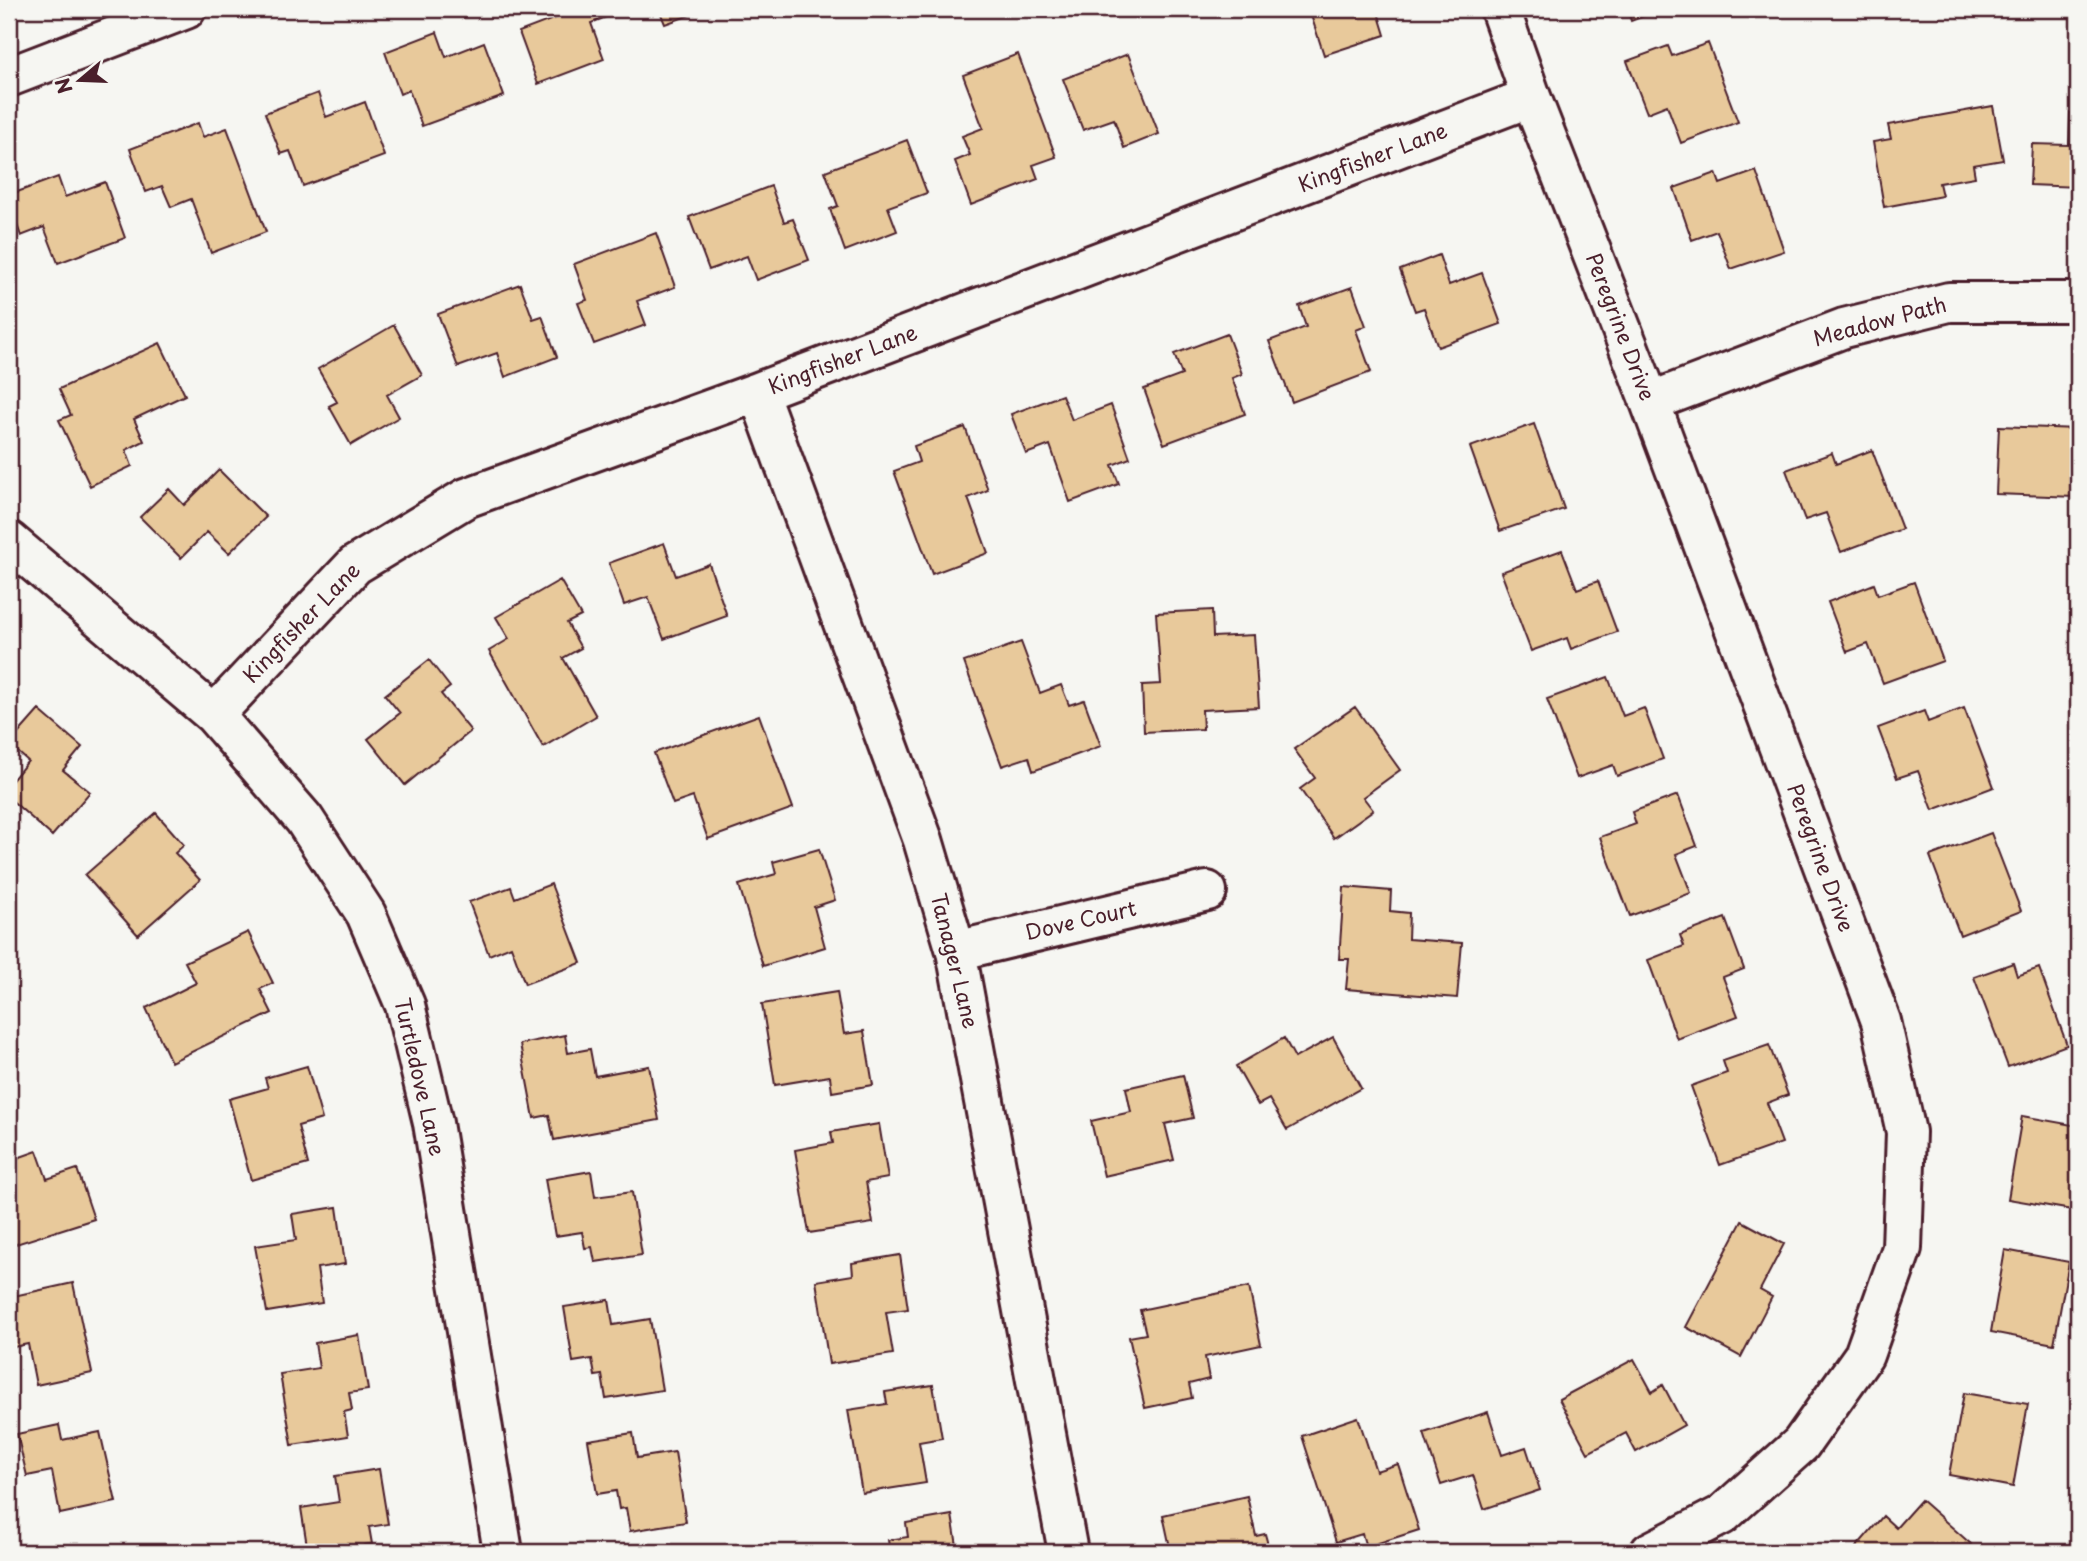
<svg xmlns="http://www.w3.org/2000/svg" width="2087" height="1561" viewBox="0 0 2087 1561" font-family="'Playpen Sans',sans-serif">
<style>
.building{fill:#e8c99b;stroke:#4a1f2b;stroke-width:2}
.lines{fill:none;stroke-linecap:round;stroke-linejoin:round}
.street-casing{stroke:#4a1f2b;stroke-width:44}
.street{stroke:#f6f6f2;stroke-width:38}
.labels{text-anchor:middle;stroke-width:5;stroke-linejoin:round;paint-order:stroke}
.street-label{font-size:21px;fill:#4a1f2b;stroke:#f6f6f2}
</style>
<rect width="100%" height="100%" fill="#f6f6f2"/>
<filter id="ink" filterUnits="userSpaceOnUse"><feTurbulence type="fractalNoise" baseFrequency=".0143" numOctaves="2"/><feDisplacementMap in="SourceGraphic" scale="14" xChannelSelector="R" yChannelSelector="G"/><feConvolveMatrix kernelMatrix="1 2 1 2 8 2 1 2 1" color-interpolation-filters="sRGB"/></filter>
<g filter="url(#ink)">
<path class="building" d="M553 9H612L614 14 591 23 604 59 538 84 519 32 556 18Z
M659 9H707L665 24Z
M1309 9H1377L1385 35 1324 55Z
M1627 9H1662L1631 21Z
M437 32 446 57 484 42 504 96 422 126 409 90 400 94 385 52Z
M1708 43 1738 122 1681 143 1667 105 1647 113 1627 61 1668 46 1672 56Z
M1018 54 1056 157 1033 165 1038 179 971 205 955 161 970 155 962 136 983 128 963 75Z
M1128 54 1159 134 1124 148 1114 119 1083 130 1063 79Z
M318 93 326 117 365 102 384 156 303 186 290 151 281 154 265 113Z
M1993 106 2003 160 1973 165 1975 177 1939 183 1942 196 1884 207 1873 142 1891 139 1888 125Z
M2070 113H2078V187L2030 185 2032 144 2069 145Z
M198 123 203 137 227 128 266 232 211 253 191 199 171 207 162 186 146 192 130 149Z
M907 140 927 193 888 207 897 231 845 251 830 209 838 206 825 171Z
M1756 171 1784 251 1731 269 1717 231 1692 240 1674 188 1716 173 1720 184Z
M58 177 65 197 105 182 125 238 58 263 44 227 21 236 9 202V195Z
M771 186 784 222 793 219 809 260 756 280 747 256 709 270 689 217Z
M656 233 675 287 637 301 646 325 594 344 578 303 587 300 574 264Z
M1439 255 1449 285 1482 273 1501 324 1438 347 1424 308 1415 311 1400 270Z
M520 284 533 319 542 316 557 357 505 377 497 353 458 367 438 314Z
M1352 287 1366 326 1356 330 1371 372 1292 402 1269 341 1306 327 1299 306Z
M394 325 422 375 387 395 399 417 351 445 329 406 337 402 318 369Z
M1227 334 1242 374 1232 378 1245 414 1164 444 1144 389 1182 375 1174 354Z
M160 343 185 395 134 419 144 441 126 450 132 466 90 486 59 420 71 415 59 389Z
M1062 395 1072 420 1111 405 1130 458 1112 465 1119 484 1070 502 1050 445 1026 454 1011 414Z
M1534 424 1564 509 1500 531 1470 447Z
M1999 426 2078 429V477H2075V497L1996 494Z
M965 427 988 490 968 498 988 553 932 574 894 471 919 462 914 446Z
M1872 450 1902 529 1841 552 1826 513 1805 520 1786 470 1832 453 1836 464Z
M219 470 266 517 229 553 207 532 181 558 140 517 169 489 184 505Z
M664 543 676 576 709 564 727 616 664 639 648 597 624 605 609 563Z
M1562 550 1577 589 1598 581 1617 632 1571 649 1567 638 1531 651 1501 572Z
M560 580 581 616 567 623 581 648 563 658 596 716 543 747 489 651 509 639 496 617Z
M1914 582 1943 661 1883 683 1868 644 1847 652 1828 602 1874 584 1878 595Z
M1212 610 1213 637 1254 635 1259 707 1202 710 1203 729 1144 732 1142 685 1161 684 1156 613Z
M1021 642 1040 693 1061 685 1069 705 1084 700 1101 746 1033 771 1029 757 1002 766 964 662Z
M429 660 450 687 441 694 471 731 405 785 368 739 400 713 385 695Z
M1608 677 1623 716 1644 708 1663 759 1617 776 1613 765 1577 778 1547 699Z
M1355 707 1400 770 1363 797 1373 810 1334 838 1300 789 1315 778 1294 749Z
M1964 708 1994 787 1933 810 1918 771 1897 778 1878 728 1924 711 1928 722Z
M39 710 82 747 63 770 90 792 52 836 9 798V784L28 761 9 744Z
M759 715 793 808 708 839 693 797 673 804 654 753Z
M1678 795 1697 846 1676 854 1691 893 1630 916 1600 837 1636 824 1632 812Z
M156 813 184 845 175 853 200 880 138 935 85 875Z
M1991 833 2021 911 1960 935 1930 856Z
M819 849 835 900 814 907 825 947 763 966 739 885 776 874 773 862Z
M551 884 581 963 525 984 511 946 489 955 469 902 511 887 515 898Z
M1344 887 1391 891 1390 911 1409 913 1408 939 1462 943 1457 998 1346 989 1349 959H1339Z
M1725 918 1744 969 1723 977 1738 1016 1677 1039 1648 960 1684 946 1680 935Z
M248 932 273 983 260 989 272 1013 171 1062 146 1008 196 983 185 962Z
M2013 963 2017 976 2039 968 2067 1045 2008 1067 1974 977Z
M837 992 844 1034 864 1031 873 1085 832 1092 830 1076 775 1085 762 1004Z
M9 1033 19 1050 9 1056Z
M565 1035 568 1053 590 1049 595 1076 649 1066 659 1120 554 1140 549 1115 534 1118 520 1044Z
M1333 1037 1361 1088 1287 1130 1269 1099 1258 1105 1236 1066 1284 1038 1295 1058Z
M1769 1045 1788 1095 1767 1103 1782 1143 1720 1165 1691 1086 1727 1073 1723 1061Z
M307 1066 322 1119 298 1126 308 1164 251 1180 229 1099 268 1088 265 1078Z
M1183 1075 1193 1118 1165 1124 1174 1160 1104 1176 1091 1121 1131 1112 1126 1088Z
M2022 1116 2078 1126V1173L2072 1210 2008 1199Z
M879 1124 888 1178 866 1182 873 1223 809 1233 795 1150 833 1143 831 1132Z
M37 1151 47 1179 77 1169 94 1219 10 1246 9 1161Z
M591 1171 595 1197 632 1192 642 1255 595 1262 592 1247 585 1248 582 1232 555 1236 545 1179Z
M337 1207 345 1264 317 1268 322 1303 267 1312 255 1246 296 1240 292 1214Z
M1742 1221 1784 1244 1760 1290 1772 1297 1741 1357 1686 1327Z
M2005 1250 2069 1262 2054 1344 1991 1332Z
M900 1255 908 1309 886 1312 893 1354 829 1364 816 1281 853 1275 852 1263Z
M73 1283 92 1373 36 1385 28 1344 9 1348V1297Z
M1249 1287 1261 1345 1205 1357 1209 1379 1189 1384 1192 1398 1145 1408 1129 1337 1146 1334 1140 1310Z
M609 1300 613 1325 650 1319 662 1390 606 1399 602 1375 595 1376 592 1359 573 1362 564 1307Z
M359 1335 368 1390 349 1393 352 1410 344 1412 348 1436 292 1445 280 1374 319 1368 315 1343Z
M1634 1359 1652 1392 1663 1385 1684 1425 1636 1452 1626 1433 1588 1453 1559 1399Z
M933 1385 942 1438 919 1442 926 1483 862 1493 848 1410 887 1404 885 1392Z
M1964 1393 2028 1404 2013 1487 1949 1475Z
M1488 1412 1502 1455 1526 1447 1540 1490 1484 1509 1473 1475 1441 1485 1424 1433Z
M1358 1417 1376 1471 1398 1464 1419 1530 1366 1547 1362 1534 1336 1542 1302 1436Z
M59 1425 62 1440 100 1432 116 1502 60 1514 52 1471 27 1476 17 1434Z
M633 1433 637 1458 675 1452 686 1522 630 1531 626 1508 619 1509 616 1491 597 1494 588 1440Z
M379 1469 388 1524 369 1527 372 1544 364 1545 366 1552H308L301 1508 339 1502 335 1476Z
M1247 1496 1256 1536 1265 1534 1270 1552H1171L1163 1515Z
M1921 1500 1971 1544 1964 1552H1852L1883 1516 1896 1528Z
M952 1515 958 1552H890L888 1540 908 1537 906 1523Z"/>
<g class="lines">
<defs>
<path id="street" d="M1500 9 1531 97 1650 402 1881 1021 1906 1132 1902 1248 1864 1355 1801 1444 1722 1515 1650 1552
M9 77 186 9
M758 392 923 840 956 951 1068 1552
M1650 402 1844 328 1949 302H2070L2078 304
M9 541 214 715 304 819 366 914 405 1005 433 1123 503 1552
M214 715 355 565 466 498 758 392 1531 97
M956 951 1207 891"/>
</defs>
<use href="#street" class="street-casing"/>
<use href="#street" class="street"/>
</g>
</g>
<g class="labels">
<g class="street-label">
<text transform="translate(1373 158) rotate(-21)" y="7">Kingfisher Lane</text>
<text transform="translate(1880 322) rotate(-15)" y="7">Meadow Path</text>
<text transform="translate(1620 327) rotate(69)" y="7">Peregrine Drive</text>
<text transform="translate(843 360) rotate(-21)" y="7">Kingfisher Lane</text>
<text transform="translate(302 623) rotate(-46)" y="7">Kingfisher Lane</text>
<text transform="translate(1820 858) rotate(70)" y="7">Peregrine Drive</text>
<text transform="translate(1081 921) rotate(-13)" y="7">Dove Court</text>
<text transform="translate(954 961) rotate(76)" y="7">Tanager Lane</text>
<text transform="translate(419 1077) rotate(77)" y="7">Turtledove Lane</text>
</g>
</g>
<rect width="2087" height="1561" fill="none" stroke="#f6f6f2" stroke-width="35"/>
<rect x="18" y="18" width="2052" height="1526" fill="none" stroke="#4a1f2b" stroke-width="2.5" filter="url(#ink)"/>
<g transform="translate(80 80) rotate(251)" stroke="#f6f6f2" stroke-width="5" paint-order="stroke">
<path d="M0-5L12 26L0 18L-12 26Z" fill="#4a1f2b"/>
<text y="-10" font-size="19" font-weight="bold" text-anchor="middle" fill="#4a1f2b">N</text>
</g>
</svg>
